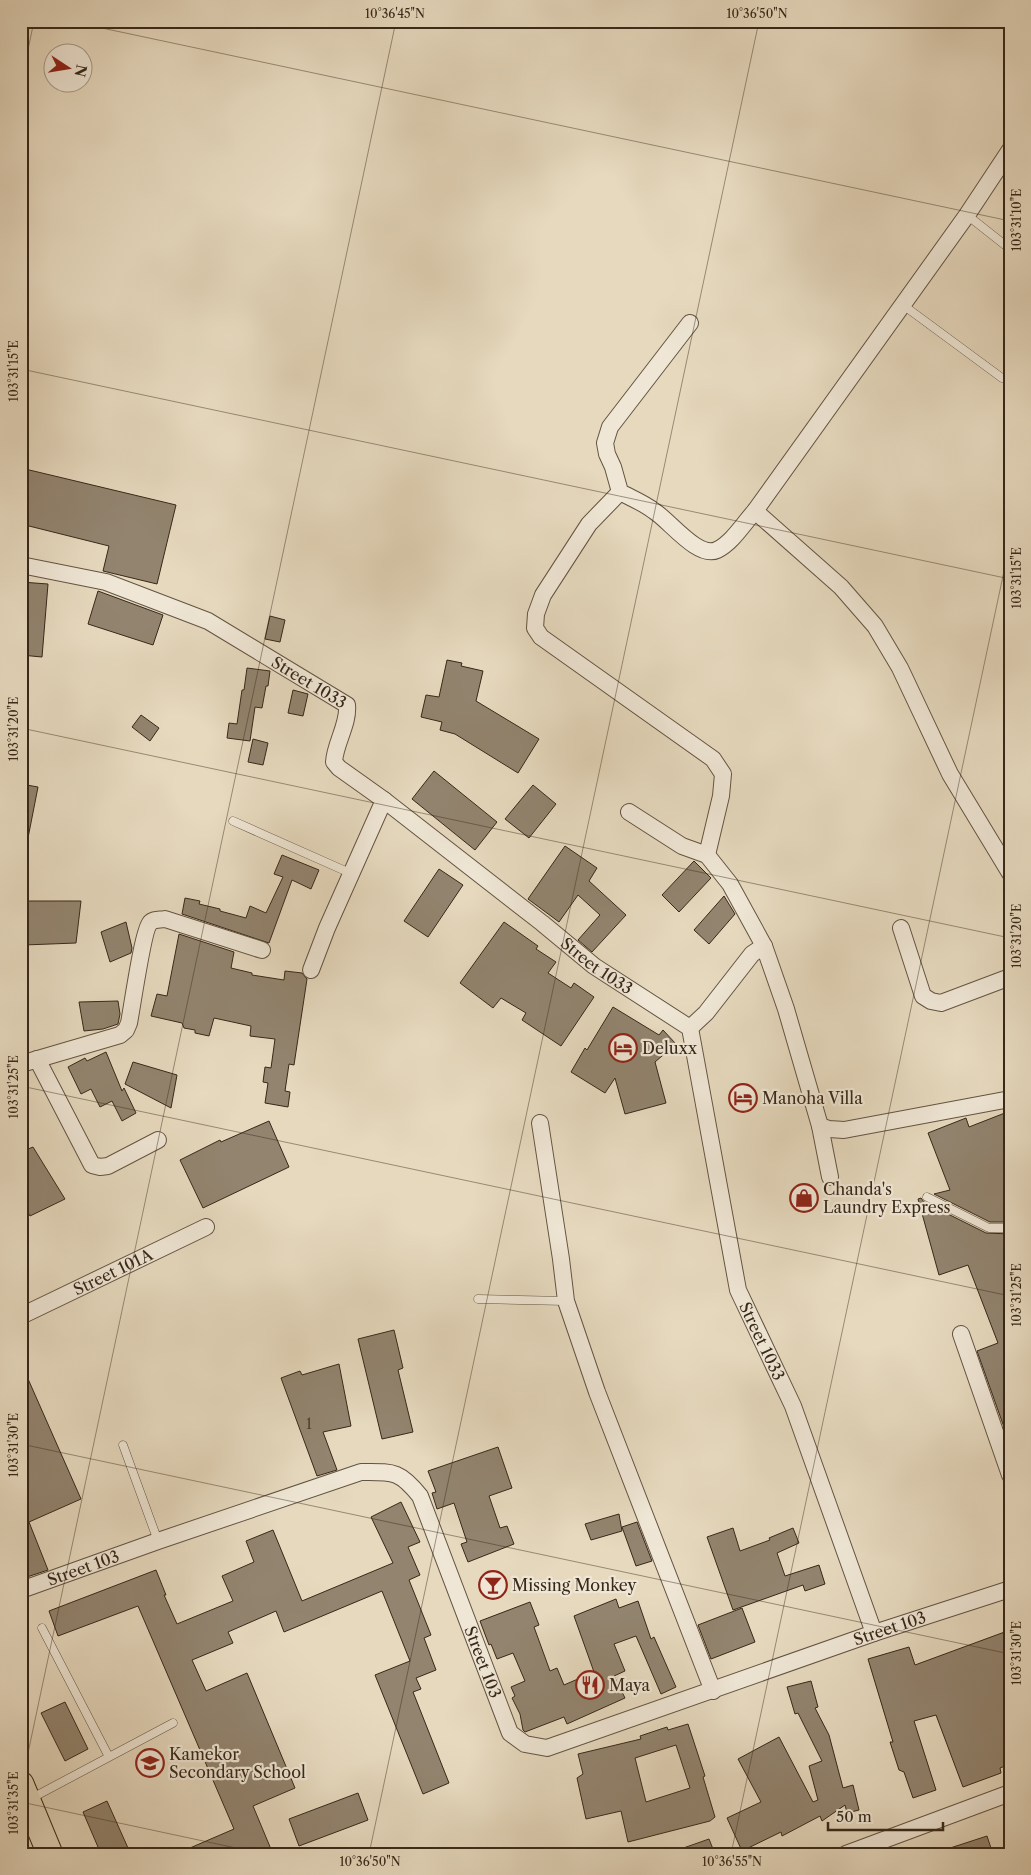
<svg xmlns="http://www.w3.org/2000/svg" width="1031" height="1875" viewBox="0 0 1031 1875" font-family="'Libre Caslon Text',serif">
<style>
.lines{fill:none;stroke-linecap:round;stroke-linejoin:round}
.stream{stroke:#7c6e5a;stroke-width:4.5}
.building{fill:#92846f;stroke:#372819;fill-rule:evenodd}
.lane-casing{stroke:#635442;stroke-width:9}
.street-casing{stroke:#635442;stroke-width:18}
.primary-casing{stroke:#372819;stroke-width:27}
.lane{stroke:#efe6d5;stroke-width:8}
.street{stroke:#efe6d5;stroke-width:16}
.primary{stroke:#e6d9be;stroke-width:25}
.ticks{fill:none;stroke:#372819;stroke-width:1;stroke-opacity:0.45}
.labels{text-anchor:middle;stroke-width:4.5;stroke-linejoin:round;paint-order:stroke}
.number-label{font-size:14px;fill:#4e3f2e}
.street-label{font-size:16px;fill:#372819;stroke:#efe6d5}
.poi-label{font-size:16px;fill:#372819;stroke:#efe6d5;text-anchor:start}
.neatline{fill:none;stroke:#372819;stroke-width:2}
.ticks-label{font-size:12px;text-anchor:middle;fill:#372819}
</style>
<rect width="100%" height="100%" fill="#e6d9be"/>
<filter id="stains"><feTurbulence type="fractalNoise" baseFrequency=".004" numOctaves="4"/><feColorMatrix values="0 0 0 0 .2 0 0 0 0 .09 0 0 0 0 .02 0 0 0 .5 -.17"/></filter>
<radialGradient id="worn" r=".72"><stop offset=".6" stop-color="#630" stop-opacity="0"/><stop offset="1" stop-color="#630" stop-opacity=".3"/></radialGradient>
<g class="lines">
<path class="stream" d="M986 21 1010 29"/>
</g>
<path class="building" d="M21 468 176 505 157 584 103 571 109 546 21 524Z
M21 582 48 584 42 657 21 655Z
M98 591 163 615 153 645 88 624Z
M270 616 285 620 280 642 265 639Z
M447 660 462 663 461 666 483 671 476 701 539 739 518 773 455 734 440 730 442 722 421 717 426 695 439 697Z
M247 668 270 671 268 686H266L262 708 255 707 250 741 227 738 229 723 237 724 242 690H244Z
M293 690 308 694 303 716 288 713Z
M141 715 159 728 150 741 132 727Z
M253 739 268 743 263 765 248 762Z
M434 771 497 822 475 850 412 799Z
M21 784 38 787 27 843H21Z
M533 785 556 804 529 838 505 819Z
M565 846 597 868 589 881 626 915 592 952 578 940 600 915 578 895 559 922 528 899Z
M282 855 319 870 311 889 292 880 269 943 182 914 185 898 200 901 199 904 220 909V911L246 918 250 906 266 913 283 877 274 874Z
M694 861 711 878 679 912 662 895Z
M439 869 463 885 428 937 404 921Z
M724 896 735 914 709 944 694 930Z
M21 901H81L76 943 24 945 21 925Z
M126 922 132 948 131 953 110 962 101 932Z
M504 922 538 946 536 949 556 962 548 973 571 988 574 983 594 997 561 1046 522 1020 526 1013 501 998 493 1008 460 983Z
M179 934 234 952 231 968 252 973V975L284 980 285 971 302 973 307 979 294 1065 289 1064 285 1091 290 1092 288 1107 265 1103 268 1083 263 1082 265 1067 271 1068 275 1039 250 1036 251 1026 214 1018 209 1036 195 1033V1030L184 1028 182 1023 151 1016 157 994 167 996Z
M118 1001 120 1014 118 1024 103 1029 84 1031 79 1002Z
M613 1007 659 1035 663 1030 676 1044 655 1062 666 1103 625 1114 615 1078 605 1093 571 1072 585 1048 587 1050Z
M106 1052 122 1091 124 1088 136 1113 122 1121 112 1101 100 1107 91 1089 81 1094 68 1067 85 1058 87 1061Z
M133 1062 177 1075 171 1108 125 1084Z
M1010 1111V1222H990L934 1194 950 1190 928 1133 966 1118 969 1127Z
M269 1121 289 1167 203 1208 180 1160 220 1140 221 1142Z
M33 1147 65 1199 30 1216 21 1199V1152Z
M921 1198 924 1202 986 1233 1010 1234V1444L977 1351 998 1343 968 1265 939 1275 918 1199Z
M394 1330 403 1368 398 1370 413 1432 382 1439 358 1339Z
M21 1363 81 1499 29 1522 48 1570 21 1579Z
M339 1364 351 1426 323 1432 337 1470 317 1476 281 1378 300 1371 302 1375Z
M498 1447 512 1488 489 1496 500 1528 507 1526 514 1544 468 1562 461 1544 467 1542 454 1503 437 1509 432 1493 436 1492 428 1471Z
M401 1502 420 1542 408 1547 420 1575 409 1580 431 1635 424 1638 436 1670 416 1678 421 1689 413 1692 449 1783 423 1794 375 1675 410 1661 382 1591 284 1632 276 1611 228 1632 233 1643 192 1660 206 1691 247 1673 295 1788 253 1806 273 1854H176L234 1829 138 1606 58 1636 49 1611 156 1570 166 1595H164L177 1624 233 1601 222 1576 254 1562 246 1541 273 1530 302 1601 393 1563 371 1517Z
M619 1514 622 1531 591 1540 585 1524Z
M637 1522 652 1561 636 1566 622 1527Z
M733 1528 740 1551 770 1540 769 1538 793 1528 799 1543 777 1553 785 1576 819 1565 825 1584 805 1591 803 1585 733 1610 707 1537Z
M616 1599 619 1608 638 1601 651 1639 654 1637 676 1687 661 1694 636 1636 614 1644 625 1671 614 1676 625 1698 567 1724 564 1717 525 1732 523 1730 520 1714 512 1698 515 1696 511 1687 525 1681 513 1653 497 1659 491 1644 489 1645 480 1621 530 1602 539 1625 534 1627 550 1671 557 1668 564 1685 594 1672 574 1616Z
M742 1608 755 1642 711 1659 698 1625Z
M1010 1630V1764L1000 1768 1001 1773 963 1787 936 1715 914 1721 936 1790 913 1798 904 1772 899 1770 890 1742H893L868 1659 909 1647 915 1665Z
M811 1681 818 1707 815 1708 829 1735 843 1788 853 1785 859 1810 847 1813 845 1805 822 1821 820 1816 782 1836 781 1832 742 1851 727 1818 761 1802 738 1759 779 1737 813 1802 818 1800 809 1766 822 1761 798 1713 795 1714 787 1687Z
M65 1702 88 1749 65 1761 41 1713Z
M688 1724 705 1776 703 1777 715 1817 710 1821 628 1842 621 1811 586 1819 577 1778 583 1774 578 1754 641 1739 640 1736 667 1727 668 1730ZM676 1745 690 1788 646 1802 635 1758Z
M358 1793 368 1820 299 1846 289 1819Z
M107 1801 128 1848 116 1854H101L83 1812Z
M987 1836 993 1854H941V1851Z
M709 1839 715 1854H673L672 1852Z"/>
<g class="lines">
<defs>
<path id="lane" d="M967 215 1010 249
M903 305 1002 378
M233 821 350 873
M927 1197 989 1228H1010
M478 1299 566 1301
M123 1445 158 1541
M42 1628 109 1757
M32 1798 173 1723"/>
<g id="street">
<path d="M690 323 610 427 605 443 607 454 613 467 620 492C631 498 644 503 654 511 669 520 698 559 717 550 732 543 744 523 755 511L967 215 1010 150"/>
<path d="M620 492 589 524 543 595 536 614 535 628 541 637 713 759 723 774 721 796 707 855"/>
<path d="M755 511 841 587 875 626 900 668 950 774 1010 873"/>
<path id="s1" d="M21 565 106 582 208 621 347 705C349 724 335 743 334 762L339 768 384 800 542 923 594 966 690 1028 738 1290 793 1406 874 1633"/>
<path d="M629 812 682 846 707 855 730 884 764 946 786 1009 820 1126 830 1177"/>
<path d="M901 928 923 996 931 1001 941 1003 1010 977"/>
<path d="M311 970 327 928 384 800"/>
<path d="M690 1028 706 1013 752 954 764 946"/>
<path d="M37 1059 92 1165 100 1167 108 1166 158 1140"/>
<path d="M21 1064 120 1035 126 1030 129 1023C132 1008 143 930 150 923 153 919 160 920 165 919L262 950"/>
<path d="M540 1123 561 1259 566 1301 597 1392 713 1691"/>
<path d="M820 1126 829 1129 844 1130 1010 1099"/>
<path id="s2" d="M21 1316 206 1227"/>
<path d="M961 1334 1010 1475"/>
<path id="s3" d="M21 1590 158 1541 361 1472C393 1472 399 1470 420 1496L510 1733 525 1744 547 1748 874 1633 1010 1589"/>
<path d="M846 1854 1010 1793"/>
</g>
<path id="primary" d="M21 1784 50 1854"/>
</defs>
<use href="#lane" class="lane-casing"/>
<use href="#street" class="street-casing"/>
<use href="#primary" class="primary-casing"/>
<use href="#lane" class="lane"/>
<use href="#street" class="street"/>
<use href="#primary" class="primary"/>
</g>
<path class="ticks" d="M69 21 1010 221M21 83 34 21M21 369 1010 579M21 728 1010 938M21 1086 1010 1296M21 1444 1010 1654M21 1786 396 21M21 1802 264 1854M369 1854 759 21M731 1854 1010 543"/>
<defs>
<symbol id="hotel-ring" viewBox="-11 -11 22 22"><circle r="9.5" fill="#efe6d5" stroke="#8f2418" stroke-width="1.5"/><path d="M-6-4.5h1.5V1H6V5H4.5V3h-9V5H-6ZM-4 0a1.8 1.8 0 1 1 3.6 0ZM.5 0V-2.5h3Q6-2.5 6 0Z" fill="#8f2418"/></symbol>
<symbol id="shop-ring" viewBox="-11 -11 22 22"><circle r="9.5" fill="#efe6d5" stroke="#8f2418" stroke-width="1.5"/><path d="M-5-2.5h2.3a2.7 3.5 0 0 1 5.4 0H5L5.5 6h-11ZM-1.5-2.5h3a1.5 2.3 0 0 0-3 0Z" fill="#8f2418"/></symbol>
<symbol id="bar-ring" viewBox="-11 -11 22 22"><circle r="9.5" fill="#efe6d5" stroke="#8f2418" stroke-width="1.5"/><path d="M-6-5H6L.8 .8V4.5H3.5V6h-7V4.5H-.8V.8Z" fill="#8f2418"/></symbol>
<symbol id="restaurant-ring" viewBox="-11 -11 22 22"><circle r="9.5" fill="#efe6d5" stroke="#8f2418" stroke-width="1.5"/><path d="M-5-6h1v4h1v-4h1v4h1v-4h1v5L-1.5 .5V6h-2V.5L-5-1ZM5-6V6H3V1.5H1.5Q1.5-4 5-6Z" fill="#8f2418"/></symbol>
<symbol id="school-ring" viewBox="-11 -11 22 22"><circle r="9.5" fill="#efe6d5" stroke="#8f2418" stroke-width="1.5"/><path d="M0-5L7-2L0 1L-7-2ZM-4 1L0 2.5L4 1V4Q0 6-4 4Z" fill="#8f2418"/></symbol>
</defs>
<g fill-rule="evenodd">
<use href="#hotel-ring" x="607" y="1032" width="32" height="32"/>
<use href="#hotel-ring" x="727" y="1082" width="32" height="32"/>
<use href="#shop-ring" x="788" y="1182" width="32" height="32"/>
<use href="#bar-ring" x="477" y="1569" width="32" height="32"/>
<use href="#restaurant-ring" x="574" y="1669" width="32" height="32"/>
<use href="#school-ring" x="134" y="1747" width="32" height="32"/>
</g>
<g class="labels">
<g class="number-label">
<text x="309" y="1429">1</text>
</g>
<g class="street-label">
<text dy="6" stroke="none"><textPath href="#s1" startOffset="314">Street 1033</textPath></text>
<text dy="6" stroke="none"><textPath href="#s1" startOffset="750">Street 1033</textPath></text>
<text dy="6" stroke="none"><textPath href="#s2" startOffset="102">Street 101A</textPath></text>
<text dy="6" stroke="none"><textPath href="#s1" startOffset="1185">Street 1033</textPath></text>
<text dy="6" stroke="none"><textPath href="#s3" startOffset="66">Street 103</textPath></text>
<text dy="6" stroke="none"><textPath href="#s3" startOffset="1085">Street 103</textPath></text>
<text dy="6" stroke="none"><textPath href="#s3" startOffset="605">Street 103</textPath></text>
</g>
<g class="poi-label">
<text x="642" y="1054">Deluxx</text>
<text x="762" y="1104">Manoha Villa</text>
<text x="823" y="1195">Chanda's<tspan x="823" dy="18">Laundry Express</tspan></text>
<text x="512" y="1591">Missing Monkey</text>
<text x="609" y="1691">Maya</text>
<text x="169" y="1760">Kamekor<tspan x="169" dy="18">Secondary School</tspan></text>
</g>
</g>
<rect width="1031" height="1875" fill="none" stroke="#e6d9be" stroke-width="55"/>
<g transform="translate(68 68) rotate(102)"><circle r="24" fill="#efe6d5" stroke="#a59a8a"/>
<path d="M0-4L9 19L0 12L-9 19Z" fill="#8f2418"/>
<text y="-8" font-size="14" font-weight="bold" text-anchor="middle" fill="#372819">N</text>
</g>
<path d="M828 1822v8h115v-8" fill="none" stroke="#372819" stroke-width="2.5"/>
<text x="836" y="1822" font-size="15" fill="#372819" stroke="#efe6d5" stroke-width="4" paint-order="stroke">50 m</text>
<rect x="28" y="28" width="976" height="1820" class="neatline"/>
<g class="ticks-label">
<text x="395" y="18">10°36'45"N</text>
<text x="757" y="18">10°36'50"N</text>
<text transform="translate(1017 220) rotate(-90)" y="4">103°31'10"E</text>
<text transform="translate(14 371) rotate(-90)" y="4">103°31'15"E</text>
<text transform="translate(1017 578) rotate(-90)" y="4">103°31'15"E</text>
<text transform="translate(14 729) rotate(-90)" y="4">103°31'20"E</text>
<text transform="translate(1017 936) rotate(-90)" y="4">103°31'20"E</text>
<text transform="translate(14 1087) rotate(-90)" y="4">103°31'25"E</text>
<text transform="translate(1017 1295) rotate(-90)" y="4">103°31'25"E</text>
<text transform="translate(14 1445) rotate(-90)" y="4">103°31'30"E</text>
<text transform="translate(1017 1653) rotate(-90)" y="4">103°31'30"E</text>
<text transform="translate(14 1803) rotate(-90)" y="4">103°31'35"E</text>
<text x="370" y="1866">10°36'50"N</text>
<text x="732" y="1866">10°36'55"N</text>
</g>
<rect width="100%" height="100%" filter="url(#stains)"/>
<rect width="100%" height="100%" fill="url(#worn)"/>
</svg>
